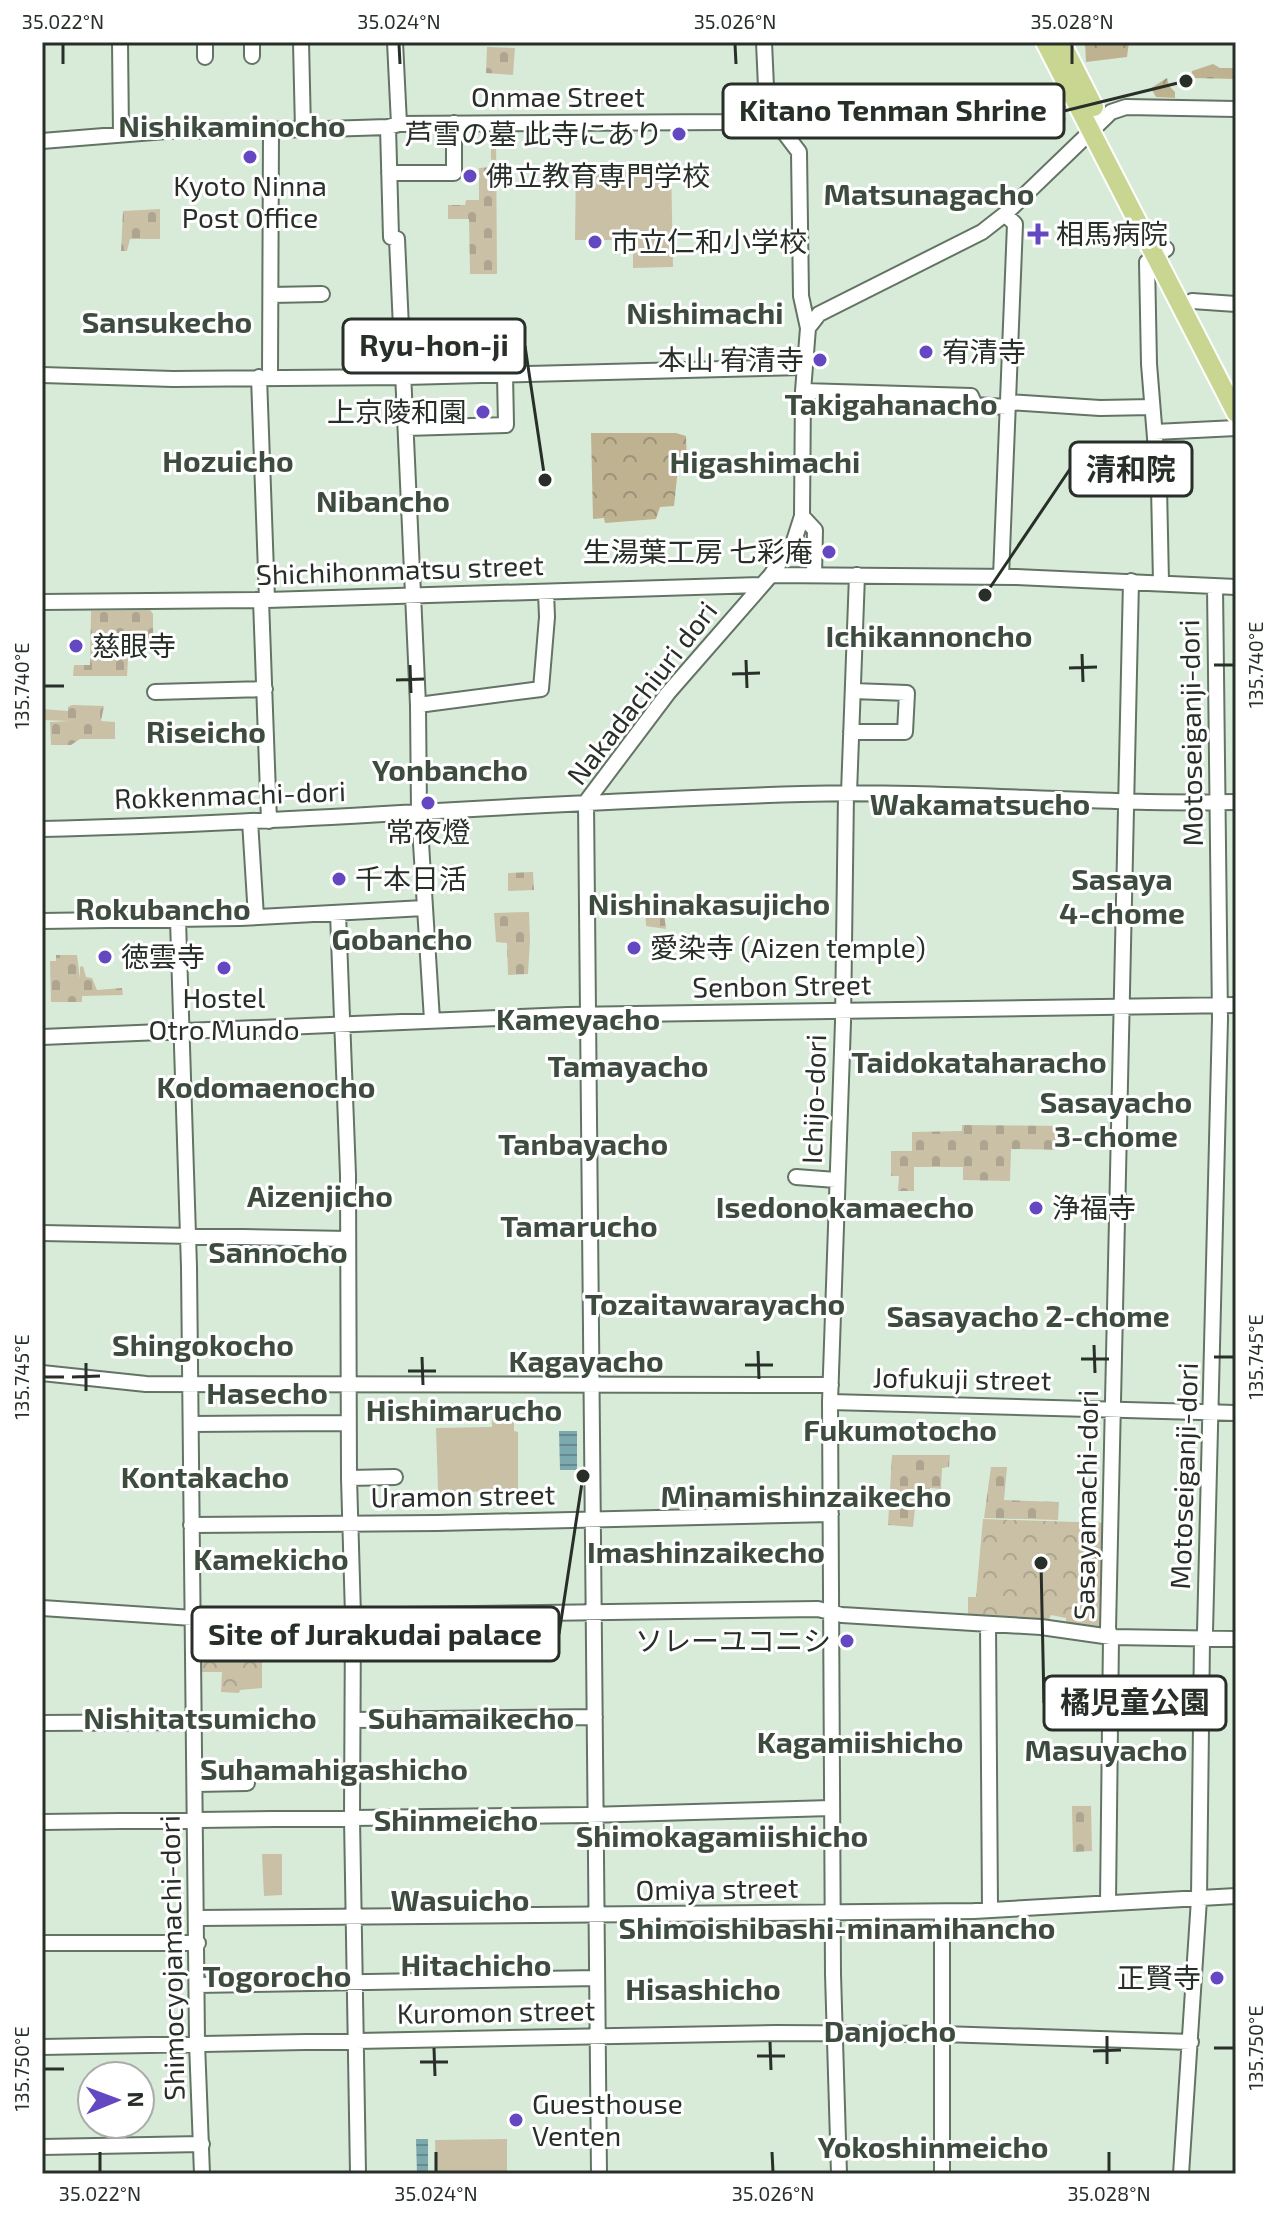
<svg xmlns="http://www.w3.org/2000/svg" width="1278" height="2216" viewBox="0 0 1278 2216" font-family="'Exo 2','Noto Sans JP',sans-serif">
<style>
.grass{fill:#c9c0a6}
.forest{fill:url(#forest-crowns)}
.cemetery{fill:url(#cemetery-stones)}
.park{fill:url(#park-crowns)}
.water{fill:url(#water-rules)}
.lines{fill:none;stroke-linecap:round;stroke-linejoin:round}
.minor-casing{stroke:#637465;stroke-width:18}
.major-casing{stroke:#fff;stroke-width:22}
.minor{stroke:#fff;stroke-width:14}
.major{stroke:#c9d692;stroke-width:18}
.ticks{fill:none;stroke:#282f29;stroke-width:3}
.poi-dot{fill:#6448c1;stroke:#fff;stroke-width:3}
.labels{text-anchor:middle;stroke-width:6;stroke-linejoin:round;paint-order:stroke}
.street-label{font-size:28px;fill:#282f29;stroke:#fff}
.poi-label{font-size:28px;fill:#282f29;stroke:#fff;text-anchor:start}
.neighbourhood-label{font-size:30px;font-weight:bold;fill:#3d4c3e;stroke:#fff}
.leader{fill:none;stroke:#282f29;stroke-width:3}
.callout-dot{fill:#282f29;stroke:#fff;stroke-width:3}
.callout{fill:#fff;stroke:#282f29;stroke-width:3}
.callout-label{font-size:30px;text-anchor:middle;font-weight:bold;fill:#282f29}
.neatline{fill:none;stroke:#282f29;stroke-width:3}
.ticks-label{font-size:20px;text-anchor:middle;fill:#282f29}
</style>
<defs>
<pattern id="forest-crowns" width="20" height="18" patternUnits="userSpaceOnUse" patternTransform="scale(2)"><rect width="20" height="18" fill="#beb290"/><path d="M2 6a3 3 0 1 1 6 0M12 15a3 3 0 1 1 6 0" fill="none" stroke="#9a9176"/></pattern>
<pattern id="cemetery-stones" width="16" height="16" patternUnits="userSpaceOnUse" patternTransform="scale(2)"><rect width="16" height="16" fill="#c9c0a6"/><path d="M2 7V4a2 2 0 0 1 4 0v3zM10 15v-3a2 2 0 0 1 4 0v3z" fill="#ada58f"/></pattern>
<pattern id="park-crowns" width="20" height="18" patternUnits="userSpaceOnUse" patternTransform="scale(2)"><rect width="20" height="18" fill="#c9c0a6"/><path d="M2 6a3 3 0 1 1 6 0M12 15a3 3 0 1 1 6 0" fill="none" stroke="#ada58f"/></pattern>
<pattern id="water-rules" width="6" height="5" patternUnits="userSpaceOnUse" patternTransform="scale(2)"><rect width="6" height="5" fill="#7ca9ae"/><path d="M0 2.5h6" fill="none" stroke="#668a8e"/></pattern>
</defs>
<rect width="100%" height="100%" fill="#d8ebd9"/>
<path class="grass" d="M576 163 671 165 673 267 633 268V240H575Z
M492 1416H514V1431L518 1432V1490L440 1493 438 1489 436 1428 492 1427Z
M262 1854H282V1895L264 1896Z
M507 2139V2174H436L435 2140Z"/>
<path class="forest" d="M1085 42H1129L1127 57 1086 62Z
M1213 64 1220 68H1236V79L1191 78 1192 71Z
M1167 78 1169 86 1175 92V98L1156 97 1151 88Z
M1056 105 1066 118 1063 135 1045 119 1027 127 1026 108Z
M591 433H676L686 436 687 463 678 468 674 506 660 507 656 519 605 523 604 518 593 519Z"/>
<path class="cemetery" d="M487 47 515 48 513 75 486 73Z
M491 129H496L497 274H470L469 219H448V205H465L466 200H479V168L491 167Z
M160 209V239H130L127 251H121L123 211Z
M150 610 153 614V644L129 643 127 676H73L74 665H90L91 611Z
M72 705 104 706 101 721 115 722V739H80L71 745H51L50 722 70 721 42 720V709L68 711V707Z
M533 872 534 890 508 891V873Z
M663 905 666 929 646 926 645 906Z
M529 912 530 940 528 974 508 975 507 943 496 942 494 913Z
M56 955H77L80 979V967L83 966 86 977 92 978 97 990 122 988 123 995 82 996V1002H51L50 961H56Z
M962 1125 1068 1126 1067 1150 1011 1149 1010 1181 963 1180V1167H914V1191H898L899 1176H891V1151H912V1132L962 1131Z
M892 1455H950L949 1467 942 1468 941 1489 930 1488 929 1497 916 1498 913 1527 888 1525Z
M991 1467H1007L1004 1500 1059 1502 1058 1520 984 1518Z
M1072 1806H1091L1092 1851 1073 1852Z"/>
<path class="park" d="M983 1519 1107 1523 1102 1554V1628L1066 1622V1618L1051 1615 1049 1619 968 1615V1597H976Z
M262 1625V1688L240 1690 239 1693 221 1692 222 1672H198L197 1631 201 1627Z"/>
<path class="water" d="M559 1431H577V1470H560Z
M416 2139H428V2174H417Z"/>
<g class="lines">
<defs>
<path id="minor" d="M120 42 121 134
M205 42V57
M252 42V56
M301 42 303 130
M395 42 399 124
M388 127 391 237 397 239 418 705 419 811 432 1020
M42 141 166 131 325 129 388 127 399 124 729 122 811 111 1075 98
M389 173H454V123
M271 295 322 294
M1192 301 1236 304
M808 328 819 314 982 232 1005 214 1111 112 1126 107 1236 109
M42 375 173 379 405 377 804 367
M259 377 267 600
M270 377 271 131
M803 391 971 396 975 405 1007 407
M1008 402 1100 408 1152 407
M406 428 506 425 505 374
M1155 432 1236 428
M802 516 815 530 814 575
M771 575 1016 577 1236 587
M1001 577 1015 224 1005 214
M1161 582 1159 487 1149 364 1147 262 1166 249
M261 600 269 821
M42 602 267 600 760 585
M155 692 265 689
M418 705 541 689 547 617 546 592
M851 732H905L907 693 853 691
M849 793 857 575
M250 821 256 917
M42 829C295 823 548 801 802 794 946 790 1091 805 1236 802
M338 913 348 1175 349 1478 353 1615 352 1818 358 2174
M178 920 189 1267 197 2043 202 2174
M42 921 240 918 424 908
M42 1037 568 1015 1236 1005
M796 1177 836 1180
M42 1233 348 1239
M42 1373 146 1384 831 1385
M830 1402 1236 1413
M191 1424 348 1423
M349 1478 395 1477
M191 1525 437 1523 831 1514
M42 1608 193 1618 818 1609 842 1615 1041 1627 1111 1637 1236 1639
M988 1624 990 1910
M353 1720 595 1717
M42 1723 195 1722
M196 1784 247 1783
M42 1822 588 1815 831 1808
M1108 1902 1111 1637 1108 1629 1131 581
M198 1918 974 1911 1236 1896
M42 1943H198
M197 1985 597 1978
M42 2047 776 2033 942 2034 1191 2042
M42 2147 202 2144
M599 2174 586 802 668 693 771 575 794 541 802 516 803 391 808 328 801 296 799 152 767 110 764 42
M839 2174 833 1974 830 1402 843 1022 846 793
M942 2174V1912
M1181 2174 1199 1899 1202 1639 1205 1632 1220 1019 1215 586"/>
<path id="major" d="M1045 42 1236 413
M1061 42 1094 107"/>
</defs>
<use href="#minor" class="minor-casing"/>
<use href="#major" class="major-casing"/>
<use href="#minor" class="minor"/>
<use href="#major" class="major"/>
</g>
<path class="ticks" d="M63 44V64M399 44 400 64M735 44 736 64M1072 44V64M1082 654 1083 682M746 660 747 688M410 665 411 693M1214 665H1234M1069 668 1097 667M732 674 760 673M396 680 424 679M44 686H64M1094 1345 1095 1373M758 1351 759 1379M422 1357 423 1385M1214 1357H1234M1081 1359H1109M86 1363V1391M745 1365H773M408 1371H436M44 1377H64M72 1377 100 1376M1107 2036V2064M770 2042 771 2070M434 2048 435 2076M1214 2048H1234M1093 2051 1121 2050M757 2056H785M420 2062H448M44 2069H64M100 2152V2172M436 2152V2172M772 2152 773 2172M1109 2152V2172"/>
<g class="poi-dot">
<circle cx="679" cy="134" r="8"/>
<circle cx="250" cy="157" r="8"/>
<circle cx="470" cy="176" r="8"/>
<path d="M1034 222h8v8h8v8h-8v8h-8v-8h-8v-8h8z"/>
<circle cx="595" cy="242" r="8"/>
<circle cx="926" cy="352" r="8"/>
<circle cx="820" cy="360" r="8"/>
<circle cx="483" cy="412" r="8"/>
<circle cx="829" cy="552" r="8"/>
<circle cx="76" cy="646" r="8"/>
<circle cx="428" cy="803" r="8"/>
<circle cx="339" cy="879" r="8"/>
<circle cx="634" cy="948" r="8"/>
<circle cx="105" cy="957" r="8"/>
<circle cx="224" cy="968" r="8"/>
<circle cx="1036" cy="1208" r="8"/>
<circle cx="847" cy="1641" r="8"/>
<circle cx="1217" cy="1978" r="8"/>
<circle cx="516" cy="2120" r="8"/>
</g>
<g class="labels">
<g class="street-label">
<text x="558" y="107">Onmae Street</text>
<text transform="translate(400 570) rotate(-2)" y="10">Shichihonmatsu street</text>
<text transform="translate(642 693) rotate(-52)" y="10">Nakadachiuri dori</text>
<text transform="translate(1191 733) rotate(-91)" y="10">Motoseiganji-dori</text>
<text transform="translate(230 795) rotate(-2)" y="10">Rokkenmachi-dori</text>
<text transform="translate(782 986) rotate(-1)" y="10">Senbon Street</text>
<text transform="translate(814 1099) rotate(-88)" y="10">Ichijo-dori</text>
<text transform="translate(962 1379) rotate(1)" y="10">Jofukuji street</text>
<text transform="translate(1184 1476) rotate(-88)" y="10">Motoseiganji-dori</text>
<text transform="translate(463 1496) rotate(-1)" y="10">Uramon street</text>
<text transform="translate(1086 1505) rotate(-89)" y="10">Sasayamachi-dori</text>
<text transform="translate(717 1889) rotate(-1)" y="10">Omiya street</text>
<text transform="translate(172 1958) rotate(-91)" y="10">Shimocyojamachi-dori</text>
<text transform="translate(496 2012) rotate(-1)" y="10">Kuromon street</text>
</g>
<g class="poi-label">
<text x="663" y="144" text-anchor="end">芦雪の墓 此寺にあり</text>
<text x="486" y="186">佛立教育専門学校</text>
<text x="250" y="196" text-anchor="middle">Kyoto Ninna<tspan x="250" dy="32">Post Office</tspan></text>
<text x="1056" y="244">相馬病院</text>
<text x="611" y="252">市立仁和小学校</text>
<text x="942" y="362">宥清寺</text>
<text x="804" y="370" text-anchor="end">本山 宥清寺</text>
<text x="467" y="422" text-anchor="end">上京陵和園</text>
<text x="813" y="562" text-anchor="end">生湯葉工房 七彩庵</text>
<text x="92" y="656">慈眼寺</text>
<text x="428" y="842" text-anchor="middle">常夜燈</text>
<text x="355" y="889">千本日活</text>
<text x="650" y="958">愛染寺 (Aizen temple)</text>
<text x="121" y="967">徳雲寺</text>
<text x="224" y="1008" text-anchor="middle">Hostel<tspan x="224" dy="32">Otro Mundo</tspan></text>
<text x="1052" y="1218">浄福寺</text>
<text x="831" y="1651" text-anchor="end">ソレーユコニシ</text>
<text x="1201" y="1988" text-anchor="end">正賢寺</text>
<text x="532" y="2114">Guesthouse<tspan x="532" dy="32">Venten</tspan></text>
</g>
<g class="neighbourhood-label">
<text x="232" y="137">Nishikaminocho</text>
<text x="929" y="205">Matsunagacho</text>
<text x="705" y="324">Nishimachi</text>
<text x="167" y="333">Sansukecho</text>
<text x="891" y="415">Takigahanacho</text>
<text x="228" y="472">Hozuicho</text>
<text x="765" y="473">Higashimachi</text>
<text x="383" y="512">Nibancho</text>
<text x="929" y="647">Ichikannoncho</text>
<text x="206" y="743">Riseicho</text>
<text x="450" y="781">Yonbancho</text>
<text x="980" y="815">Wakamatsucho</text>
<text x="1122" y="890">Sasaya<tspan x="1122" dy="34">4-chome</tspan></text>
<text x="709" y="915">Nishinakasujicho</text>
<text x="163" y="920">Rokubancho</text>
<text x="402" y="950">Gobancho</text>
<text x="578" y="1030">Kameyacho</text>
<text x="979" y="1073">Taidokataharacho</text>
<text x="628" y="1077">Tamayacho</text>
<text x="266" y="1098">Kodomaenocho</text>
<text x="1116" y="1113">Sasayacho<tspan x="1116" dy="34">3-chome</tspan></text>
<text x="583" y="1155">Tanbayacho</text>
<text x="320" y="1207">Aizenjicho</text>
<text x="845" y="1218">Isedonokamaecho</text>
<text x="579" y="1237">Tamarucho</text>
<text x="278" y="1263">Sannocho</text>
<text x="715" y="1315">Tozaitawarayacho</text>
<text x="1028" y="1327">Sasayacho 2-chome</text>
<text x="203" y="1356">Shingokocho</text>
<text x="586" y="1372">Kagayacho</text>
<text x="267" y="1404">Hasecho</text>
<text x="464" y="1421">Hishimarucho</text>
<text x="900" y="1441">Fukumotocho</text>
<text x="205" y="1488">Kontakacho</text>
<text x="806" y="1507">Minamishinzaikecho</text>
<text x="706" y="1563">Imashinzaikecho</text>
<text x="271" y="1570">Kamekicho</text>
<text x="200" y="1729">Nishitatsumicho</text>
<text x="471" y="1729">Suhamaikecho</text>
<text x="860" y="1753">Kagamiishicho</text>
<text x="1106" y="1761">Masuyacho</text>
<text x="334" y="1780">Suhamahigashicho</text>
<text x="456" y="1831">Shinmeicho</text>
<text x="722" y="1847">Shimokagamiishicho</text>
<text x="460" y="1911">Wasuicho</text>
<text x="837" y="1939">Shimoishibashi-minamihancho</text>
<text x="476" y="1976">Hitachicho</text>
<text x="277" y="1987">Togorocho</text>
<text x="703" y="2000">Hisashicho</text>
<text x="890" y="2042">Danjocho</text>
<text x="933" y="2158">Yokoshinmeicho</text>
</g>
</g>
<path class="leader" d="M1186 81L1064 111M545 480L525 346M985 595L1070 469M583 1476L559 1634M1041 1563L1044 1703"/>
<g class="callout-dot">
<circle cx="1186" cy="81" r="8"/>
<circle cx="545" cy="480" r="8"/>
<circle cx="985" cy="595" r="8"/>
<circle cx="583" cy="1476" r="8"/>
<circle cx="1041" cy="1563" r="8"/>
</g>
<g class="callout">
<rect x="723" y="84" width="341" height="54" rx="8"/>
<rect x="343" y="319" width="182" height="54" rx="8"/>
<rect x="1070" y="442" width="122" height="54" rx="8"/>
<rect x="192" y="1607" width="367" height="54" rx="8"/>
<rect x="1044" y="1676" width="182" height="54" rx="8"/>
</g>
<g class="callout-label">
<text x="893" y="121">Kitano Tenman Shrine</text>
<text x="434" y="356">Ryu-hon-ji</text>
<text x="1131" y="480">清和院</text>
<text x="375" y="1645">Site of Jurakudai palace</text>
<text x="1135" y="1713">橘児童公園</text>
</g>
<rect width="1278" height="2216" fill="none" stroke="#ffffff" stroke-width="88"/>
<g transform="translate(116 2100) rotate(89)"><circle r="38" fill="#ffffff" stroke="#a9aca9" stroke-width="2"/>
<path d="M0-6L14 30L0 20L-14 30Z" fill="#6448c1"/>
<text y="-12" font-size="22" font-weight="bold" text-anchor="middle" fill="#282f29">N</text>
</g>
<rect x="44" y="44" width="1190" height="2128" class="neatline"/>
<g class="ticks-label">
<text x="63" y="29">35.022°N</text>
<text x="399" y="29">35.024°N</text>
<text x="735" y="29">35.026°N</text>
<text x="1072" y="29">35.028°N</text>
<text transform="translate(1256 665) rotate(-90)" y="7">135.740°E</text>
<text transform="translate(22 686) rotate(-90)" y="7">135.740°E</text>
<text transform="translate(1256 1357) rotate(-90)" y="7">135.745°E</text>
<text transform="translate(22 1377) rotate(-90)" y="7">135.745°E</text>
<text transform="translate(1256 2048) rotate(-90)" y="7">135.750°E</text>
<text transform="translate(22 2069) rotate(-90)" y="7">135.750°E</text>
<text x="100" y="2201">35.022°N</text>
<text x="436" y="2201">35.024°N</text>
<text x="773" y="2201">35.026°N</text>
<text x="1109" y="2201">35.028°N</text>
</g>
</svg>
